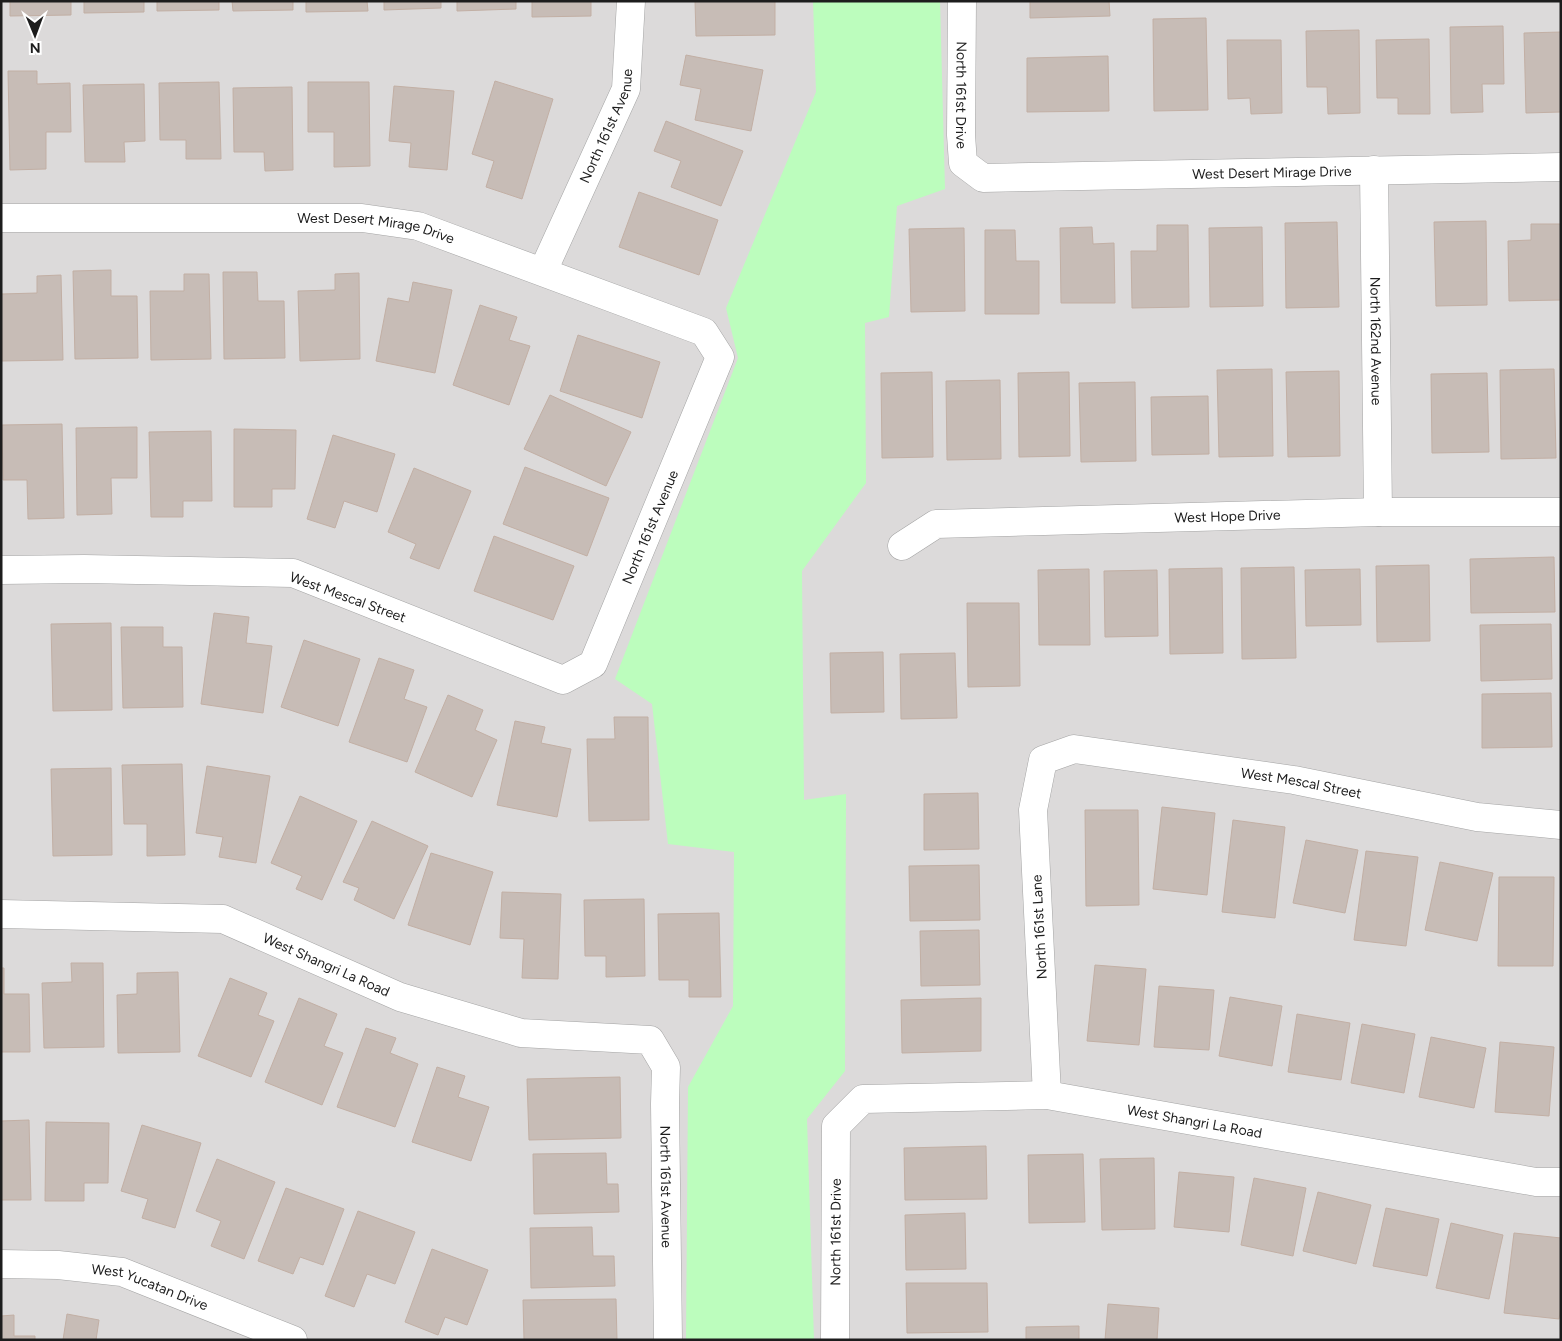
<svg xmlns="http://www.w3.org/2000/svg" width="1562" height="1341" viewBox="0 0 1562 1341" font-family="Figtree,sans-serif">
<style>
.residential{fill:#dcdada}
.park{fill:#bcfdbd}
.building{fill:#c7bcb6;stroke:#c2afa4}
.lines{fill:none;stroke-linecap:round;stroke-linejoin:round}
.minor-casing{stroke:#a4a4a4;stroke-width:29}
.minor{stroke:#fff;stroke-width:28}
.labels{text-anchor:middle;stroke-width:4.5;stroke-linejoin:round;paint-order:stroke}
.street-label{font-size:14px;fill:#1d1d1d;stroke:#fff}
</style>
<rect width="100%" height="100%" fill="#efeae3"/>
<path class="residential" d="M1 1H1561V1340H1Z"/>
<path class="park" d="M813 1H940L945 189 897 206 889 317 865 323 866 483 802 571 804 800 846 794 845 1071 807 1119 814 1340H686L688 1087 733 1006 734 852 668 844 652 704 615 679 738 358 726 308 816 92Z"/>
<path class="building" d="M10 1H71V15L10 16Z
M84 1H144V12L84 13Z
M157 1H219V10L157 11Z
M232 1H293V10L233 11Z
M306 1H367L368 11 306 12Z
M384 1H441V8L384 10Z
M457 1H516V9L457 11Z
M532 1H591V16L532 17Z
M695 1H775V35L696 36Z
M1030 1H1109L1110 16 1030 18Z
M1206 18 1208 110 1154 111 1153 19Z
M1503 26 1504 84H1482L1483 112 1451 113 1450 27Z
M1359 30 1360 113 1328 114 1327 87H1307L1306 31Z
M1561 32V112L1526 113 1524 33Z
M1429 39 1430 114H1398V98H1377L1376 40Z
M1227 40H1281L1282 113 1251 114 1250 98 1228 99Z
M686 55 763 70 751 131 695 120 701 89 680 85Z
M1108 56 1109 111 1027 112V58Z
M8 71H37V84L70 83 71 132H46V169L10 170Z
M495 81 553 99 522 199 486 187 494 161 472 154Z
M219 82 221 159H186V140H160L159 83Z
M308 82H369L370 166 334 167V132H308Z
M144 84 145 141 124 142 125 162H85L83 85Z
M394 86 454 91 447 170 409 167 411 143 389 141Z
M292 87 293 170 265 171 264 152H234L233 88Z
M666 121 743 151 721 206 671 187 681 161 654 151Z
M639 192 718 220 699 275 619 247Z
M1486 221 1487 305 1436 306 1434 222Z
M1337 222 1339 307 1286 308 1285 223Z
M1531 224H1561V300L1509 301 1508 241 1531 240Z
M1157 225H1188L1189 307 1132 308 1131 251H1157Z
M1092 227 1093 244 1114 243 1115 303H1061L1060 228Z
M1262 227 1263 306 1210 307 1209 228Z
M964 228 965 311 911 312 909 229Z
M985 230H1015L1016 261H1039V314H985Z
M111 270V296H137L138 358 75 359 73 271Z
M223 272H257L258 301H284L285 358 224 359Z
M359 273 360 359 300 361 298 291 335 290V274Z
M184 274H209L211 359 151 360 150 291H184Z
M61 275 63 360 2 361 1 294 37 293V276Z
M413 282 452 290 435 373 376 361 388 298 409 302Z
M480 305 517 317 509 340 530 346 509 405 453 385Z
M578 335 660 362 642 418 560 391Z
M1272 369 1273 456 1219 457 1217 370Z
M1554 369 1556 458 1501 459 1500 370Z
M1339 371 1340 456 1288 457 1286 372Z
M932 372 933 457 882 458 881 373Z
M1069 372 1070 456 1019 457 1018 373Z
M1487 373 1489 452 1432 453 1431 374Z
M1000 380 1001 459 947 460 946 381Z
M1135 382 1136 461 1081 462 1079 383Z
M550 395 631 432 606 486 524 449Z
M1208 396 1209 454 1152 455 1151 397Z
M62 424 64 518 28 519 27 480H3L2 425Z
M137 427V478H111L112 514 77 515 76 428Z
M234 429 296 430 295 489H272V507H234Z
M211 431 212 501H183V517H151L149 432Z
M333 435 395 454 377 512 344 501 335 528 307 519Z
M525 467 609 498 587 556 503 524Z
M414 468 471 491 439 569 410 558 416 544 388 532Z
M494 536 574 566 553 620 474 591Z
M1554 557 1555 612 1471 613 1470 559Z
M1429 565 1430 641 1377 642 1376 566Z
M1294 567 1296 658 1242 659 1241 568Z
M1222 568 1223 653 1170 654 1169 569Z
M1089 569 1090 645H1039L1038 570Z
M1360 569 1361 625 1306 626 1305 570Z
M1157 570 1158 636 1105 637 1104 571Z
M967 603H1019L1020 686 968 687Z
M214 613 249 617 246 643 272 646 263 713 201 704Z
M111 623 112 710 53 711 51 624Z
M1551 624 1552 679 1481 681 1480 625Z
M121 627H163V647H182L183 707 123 708Z
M304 640 360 659 338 726 281 707Z
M883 652 884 712 831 713 830 653Z
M955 653 957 718 901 719 900 654Z
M379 658 414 670 404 699 427 707 407 762 349 742Z
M1551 693 1552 747 1482 748V694Z
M448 695 483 710 475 730 497 740 472 797 415 772Z
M614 717H648L649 820 589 821 587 739H615Z
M515 721 545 727 541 743 571 749 557 817 497 805Z
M182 764 185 855 147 856V824H124L122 765Z
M207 766 270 776 256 863 219 857 223 837 196 833Z
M111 768 112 855 53 856 51 769Z
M978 793 979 849 924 850V794Z
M300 796 357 821 322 900 296 889 302 876 271 863Z
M1162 807 1215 813 1207 895 1153 889Z
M1085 810H1138L1139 905 1086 906Z
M1233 820 1285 827 1275 918 1222 912Z
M372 821 428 846 394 919 354 900 359 888 343 882Z
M1306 840 1358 850 1345 913 1293 903Z
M1366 851 1418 857 1406 946 1354 940Z
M431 853 493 872 470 945 408 925Z
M1440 862 1493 873 1477 941 1425 930Z
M979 865 980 920 910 921 909 866Z
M1499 877H1554L1553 966H1498Z
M502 892 561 894 558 979 522 978 524 939 500 938Z
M644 899 645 976 606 977V956H585L584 900Z
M719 913 721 997H689V980H659L658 914Z
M979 930 980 985 921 986 920 931Z
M71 963H103L104 1047 44 1048 42 983 72 982Z
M1095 965 1146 969 1139 1045 1087 1041Z
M1 968H4V994H29L30 1052H1Z
M178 972 180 1052 118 1053 117 995 137 994V973Z
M230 978 267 993 258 1015 274 1021 251 1077 198 1056Z
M1159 986 1214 990 1209 1050 1154 1047Z
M1230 997 1282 1006 1272 1066 1219 1056Z
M299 998 337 1014 324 1046 343 1053 322 1105 265 1082Z
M981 998V1051L902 1053 901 1000Z
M1297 1014 1350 1023 1341 1080 1288 1072Z
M1362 1024 1415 1034 1404 1093 1351 1083Z
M366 1028 396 1038 390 1053 418 1064 395 1127 337 1107Z
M1431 1037 1486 1048 1474 1108 1419 1097Z
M1500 1042 1554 1047 1549 1116 1495 1112Z
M437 1067 465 1076 458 1097 489 1107 471 1161 412 1142Z
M620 1077 621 1138 529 1140 527 1079Z
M29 1120 31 1200H1V1121Z
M46 1122 109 1123 108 1183H84V1201H45Z
M142 1125 201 1143 175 1228 142 1218 148 1199 121 1191Z
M986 1146 987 1199 905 1200 904 1148Z
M606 1153 607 1184H618L619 1212 534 1214 533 1154Z
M1083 1154 1085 1222 1029 1223 1028 1155Z
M1154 1158 1155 1229 1102 1230 1100 1159Z
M217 1159 275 1182 244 1259 211 1246 221 1221 196 1211Z
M1179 1172 1234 1177 1229 1232 1174 1227Z
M1254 1178 1306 1188 1293 1256 1241 1245Z
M286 1188 344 1209 323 1265 300 1257 293 1274 258 1261Z
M1318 1192 1371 1205 1356 1264 1303 1251Z
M1386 1208 1439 1219 1427 1276 1373 1266Z
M358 1211 415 1232 395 1284 367 1274 354 1307 325 1296Z
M965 1213 966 1269 906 1270 905 1215Z
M1451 1223 1503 1235 1489 1299 1436 1288Z
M592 1227 593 1256H614L615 1286 531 1288 530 1228Z
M1514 1233 1561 1238V1306L1559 1319 1504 1313Z
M432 1249 488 1270 467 1325 445 1317 438 1335 405 1322Z
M906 1283H987L988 1332 907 1333Z
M616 1299 617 1340H524L523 1300Z
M1108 1304 1159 1308 1157 1340H1105Z
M67 1314 99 1320 96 1340H63Z
M14 1315V1336H35V1340H1V1316Z
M1079 1326V1340H1026V1327Z"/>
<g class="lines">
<defs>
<g id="minor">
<path id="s1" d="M962 1 961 135 963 163 983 178 1561 167"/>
<path id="s2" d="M1374 170 1378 512"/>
<path id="s3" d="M1 218H362L418 226 704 332 720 357 593 664 563 680 293 573 84 569 1 570"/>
<path id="s4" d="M543 271 626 89 631 1"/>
<path id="s5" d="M902 546 936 524 1378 512H1561"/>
<path id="s6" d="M1 914 223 919 400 997 521 1033 650 1040 666 1067 665 1104 668 1340"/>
<path id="s7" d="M1047 1095 1033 810 1043 760 1074 749 1294 780 1477 817 1561 825"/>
<path id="s8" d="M1 1264 58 1265 122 1272 293 1340"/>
<path id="s9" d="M835 1340 836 1126 863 1099 1047 1095 1536 1182H1561"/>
</g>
</defs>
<use href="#minor" class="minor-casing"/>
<use href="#minor" class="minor"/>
</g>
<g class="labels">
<g class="street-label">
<text dy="5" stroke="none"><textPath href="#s1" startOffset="94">North 161st Drive</textPath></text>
<text dy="5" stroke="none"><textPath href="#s4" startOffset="159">North 161st Avenue</textPath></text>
<text dy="5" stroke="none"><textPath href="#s1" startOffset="476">West Desert Mirage Drive</textPath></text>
<text dy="5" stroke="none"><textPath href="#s3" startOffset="376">West Desert Mirage Drive</textPath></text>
<text dy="5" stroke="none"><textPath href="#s2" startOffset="171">North 162nd Avenue</textPath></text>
<text dy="5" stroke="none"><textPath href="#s5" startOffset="332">West Hope Drive</textPath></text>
<text transform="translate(650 527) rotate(-67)" y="5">North 161st Avenue</text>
<text transform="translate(348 597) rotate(20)" y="5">West Mescal Street</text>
<text dy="5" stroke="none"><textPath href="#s7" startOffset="599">West Mescal Street</textPath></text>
<text transform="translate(1039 927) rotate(-93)" y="5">North 161st Lane</text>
<text dy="5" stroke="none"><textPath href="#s6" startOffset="335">West Shangri La Road</textPath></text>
<text dy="5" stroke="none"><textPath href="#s9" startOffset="586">West Shangri La Road</textPath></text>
<text dy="5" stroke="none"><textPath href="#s6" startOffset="822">North 161st Avenue</textPath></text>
<text dy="5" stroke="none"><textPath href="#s9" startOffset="108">North 161st Drive</textPath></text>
<text dy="5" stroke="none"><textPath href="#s8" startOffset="152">West Yucatan Drive</textPath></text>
</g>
</g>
<rect width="1562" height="1341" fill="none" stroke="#1d1d1d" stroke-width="5"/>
<g transform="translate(35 35) rotate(179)" stroke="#ffffff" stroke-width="4" paint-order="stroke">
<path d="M0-4L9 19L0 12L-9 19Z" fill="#1d1d1d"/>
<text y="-8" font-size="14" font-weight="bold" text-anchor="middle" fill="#1d1d1d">N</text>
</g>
</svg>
